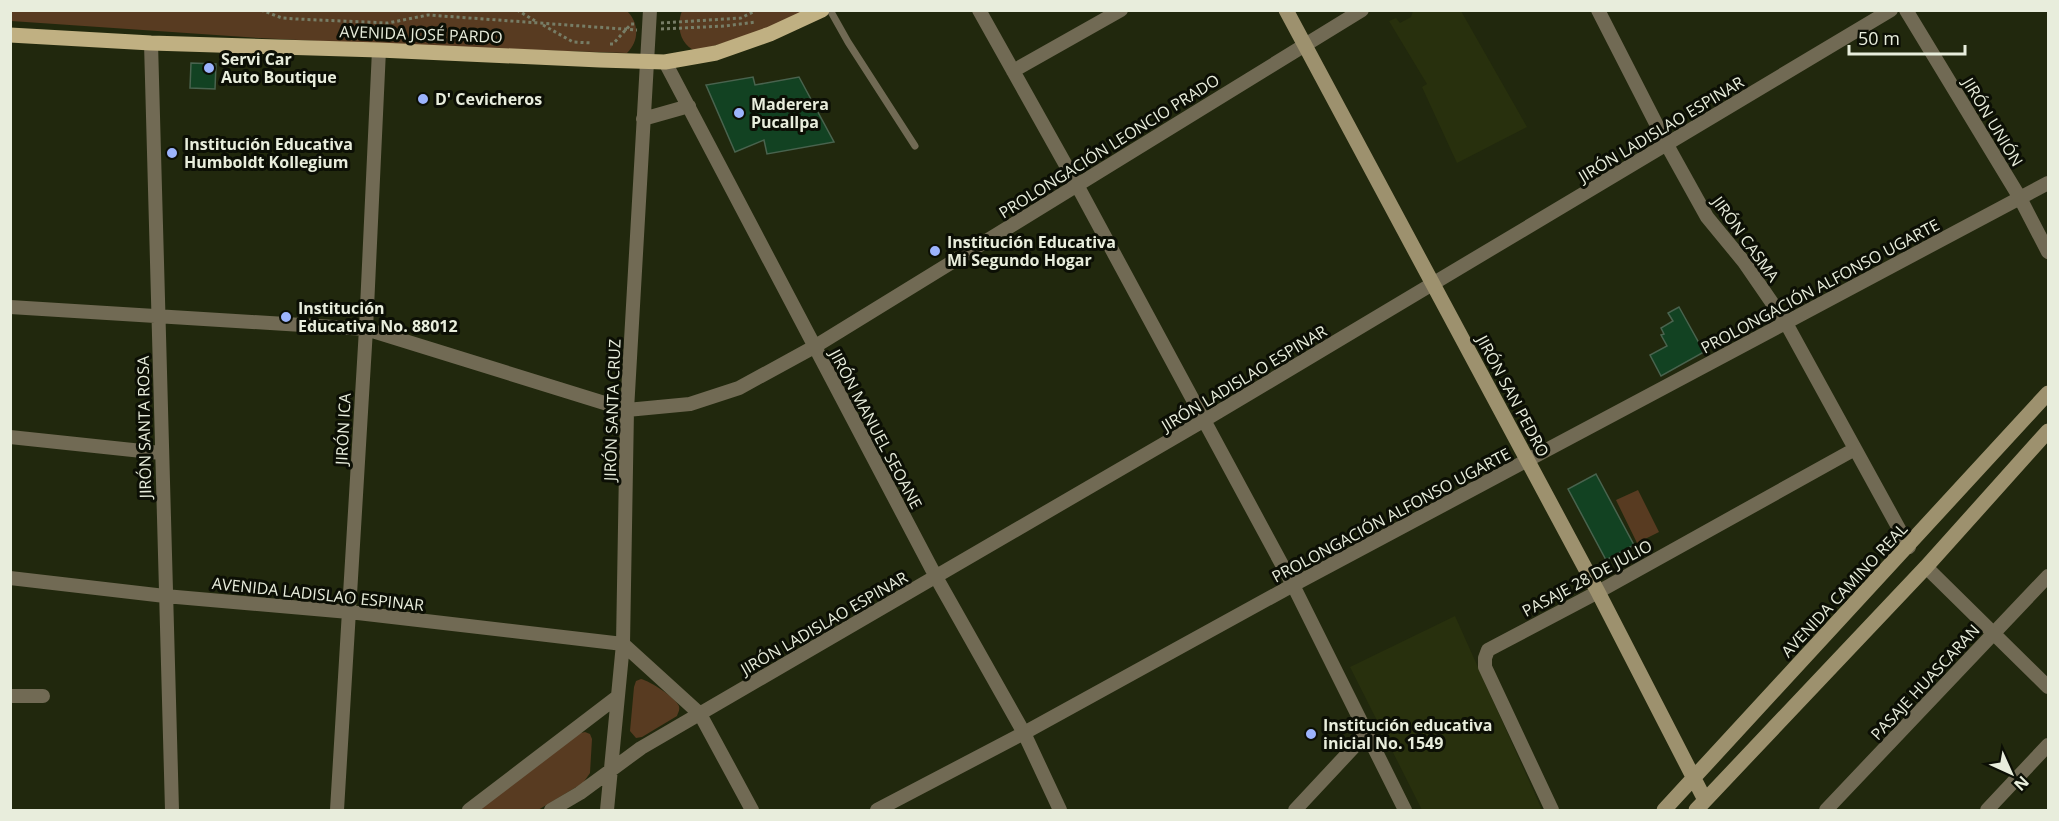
<svg xmlns="http://www.w3.org/2000/svg" width="2059" height="821" viewBox="0 0 2059 821" font-family="'Open Sans',sans-serif">
<style>
.built{fill:#28300d}
.green{fill:#583b21}
.building{fill:#124222;stroke:#49634e;stroke-width:1.5}
.lines{fill:none;stroke-linecap:round;stroke-linejoin:round}
.path{stroke:#777d66;stroke-width:3;stroke-dasharray:3 3;stroke-linecap:butt}
.service{stroke:#716a54;stroke-width:7}
.minor{stroke:#716a54;stroke-width:14}
.secondary{stroke:#9d916e;stroke-width:15}
.primary{stroke:#c0b082;stroke-width:15}
.poi-dot{fill:#9cb4fd;stroke:#0c0f05;stroke-width:2}
.labels{text-anchor:middle;stroke-width:6;stroke-linejoin:round;paint-order:stroke}
.street-label{font-size:16px;fill:#e8eddc;stroke:#0c0f05}
.poi-label{font-size:16px;font-weight:bold;fill:#e8eddc;stroke:#0c0f05;text-anchor:start}
</style>
<rect width="100%" height="100%" fill="#21280d"/>
<path class="built" d="M1413 11H1461L1527 127 1457 163 1422 87 1427 84 1389 21 1396 18 1400 23 1411 17Z
M1455 616 1542 810H1422L1350 667Z"/>
<path class="green" d="M626 10C640 23 639 41 627 53L436 47 259 38 11 21 10 11Z
M682 11H813L771 29 696 51C680 45 676 26 682 11Z
M1638 490 1659 532 1637 543 1616 500Z
M641 679C650 681 676 698 679 706 680 711 678 712 677 716L642 737 636 738 630 731 634 687 636 681Z
M585 732 590 734 592 739 590 773 583 783 538 810H477L577 734Z"/>
<path class="building" d="M191 63 216 64 215 89 190 88Z
M753 77 755 85 799 77 834 142 767 154 764 140 735 152 706 85Z
M1679 307 1704 352 1661 376 1650 355 1667 346 1661 335 1664 334 1661 328 1673 321 1668 313Z
M1596 474 1634 545 1606 560 1568 489Z"/>
<g class="lines">
<path class="path" d="M261 10 282 18 296 19 388 23 428 15 637 30
M517 10 537 22
M661 23 741 18 757 10
M543 25 573 42 592 43
M661 29 725 26 756 22
M610 44H613L631 24H637"/>
<path class="service" d="M830 10 848 42 915 146"/>
<path class="minor" d="M979 10 1077 185 1293 585 1405 810
M1598 10 1667 145 1707 217 1744 262 1786 323 1909 547
M1906 10 2020 198 2048 252
M151 43 172 810
M665 62 936 577 1024 733 1060 810
M1013 71 1121 10
M643 119 689 106
M10 307 366 329 627 410 690 404 739 388 814 347 1362 10
M10 437 161 453
M1926 567 2048 687
M10 578 165 596 349 612 623 644 700 714 752 810
M10 696H43
M337 810 366 329 379 50
M469 810 617 697
M551 810 580 793 641 748 1203 421 1891 10
M607 810 623 644 627 410 650 10
M877 810 1024 733 1293 585 2048 183
M1295 810 1366 734
M1552 810 1485 667V658L1488 650 1598 592 1855 449
M1826 810 2048 576
M1987 810 2048 745"/>
<path class="secondary" d="M1286 10 1598 592 1705 800
M1664 810 2048 393
M1696 810 1926 567 2048 431"/>
<path class="primary" d="M10 35 151 43 379 50 600 60 665 62 716 53 770 34 822 10"/>
</g>
<g class="poi-dot">
<circle cx="209" cy="68" r="6"/>
<circle cx="423" cy="99" r="6"/>
<circle cx="739" cy="113" r="6"/>
<circle cx="172" cy="153" r="6"/>
<circle cx="935" cy="251" r="6"/>
<circle cx="286" cy="317" r="6"/>
<circle cx="1311" cy="734" r="6"/>
</g>
<g class="labels">
<g class="street-label">
<text transform="translate(421 34) rotate(2)" y="6">AVENIDA JOSÉ PARDO</text>
<text transform="translate(1993 122) rotate(59)" y="6">JIRÓN UNIÓN</text>
<text transform="translate(1661 129) rotate(-31)" y="6">JIRÓN LADISLAO ESPINAR</text>
<text transform="translate(1109 146) rotate(-32)" y="6">PROLONGACIÓN LEONCIO PRADO</text>
<text transform="translate(1746 239) rotate(54)" y="6">JIRÓN CASMA</text>
<text transform="translate(1820 286) rotate(-28)" y="6">PROLONGACIÓN ALFONSO UGARTE</text>
<text transform="translate(1244 378) rotate(-31)" y="6">JIRÓN LADISLAO ESPINAR</text>
<text transform="translate(1513 396) rotate(62)" y="6">JIRÓN SAN PEDRO</text>
<text transform="translate(612 410) rotate(-88)" y="6">JIRÓN SANTA CRUZ</text>
<text transform="translate(144 427) rotate(-91)" y="6">JIRÓN SANTA ROSA</text>
<text transform="translate(343 429) rotate(-87)" y="6">JIRÓN ICA</text>
<text transform="translate(876 429) rotate(62)" y="6">JIRÓN MANUEL SEOANE</text>
<text transform="translate(1391 515) rotate(-28)" y="6">PROLONGACIÓN ALFONSO UGARTE</text>
<text transform="translate(1587 578) rotate(-28)" y="6">PASAJE 28 DE JULIO</text>
<text transform="translate(1844 590) rotate(-47)" y="6">AVENIDA CAMINO REAL</text>
<text transform="translate(318 594) rotate(6)" y="6">AVENIDA LADISLAO ESPINAR</text>
<text transform="translate(824 623) rotate(-30)" y="6">JIRÓN LADISLAO ESPINAR</text>
<text transform="translate(1925 682) rotate(-47)" y="6">PASAJE HUASCARAN</text>
</g>
<g class="poi-label">
<text x="221" y="65">Servi Car<tspan x="221" dy="18">Auto Boutique</tspan></text>
<text x="435" y="105">D' Cevicheros</text>
<text x="751" y="110">Maderera<tspan x="751" dy="18">Pucallpa</tspan></text>
<text x="184" y="150">Institución Educativa<tspan x="184" dy="18">Humboldt Kollegium</tspan></text>
<text x="947" y="248">Institución Educativa<tspan x="947" dy="18">Mi Segundo Hogar</tspan></text>
<text x="298" y="314">Institución<tspan x="298" dy="18">Educativa No. 88012</tspan></text>
<text x="1323" y="731">Institución educativa<tspan x="1323" dy="18">inicial No. 1549</tspan></text>
</g>
</g>
<rect width="2059" height="821" fill="none" stroke="#e8eddc" stroke-width="24"/>
<g transform="translate(2011 773) rotate(135)" stroke="#0c0f05" stroke-width="4.5" paint-order="stroke">
<path d="M0-4.5L10 22L0 15L-10 22Z" fill="#e8eddc"/>
<text y="-9" font-size="16" font-weight="bold" text-anchor="middle" fill="#e8eddc">N</text>
</g>
<path d="M1849 45v9h116v-9" fill="none" stroke="#e8eddc" stroke-width="3"/>
<text x="1858" y="45" font-size="18" fill="#e8eddc" stroke="#0c0f05" stroke-width="4.5" paint-order="stroke">50 m</text>
</svg>
